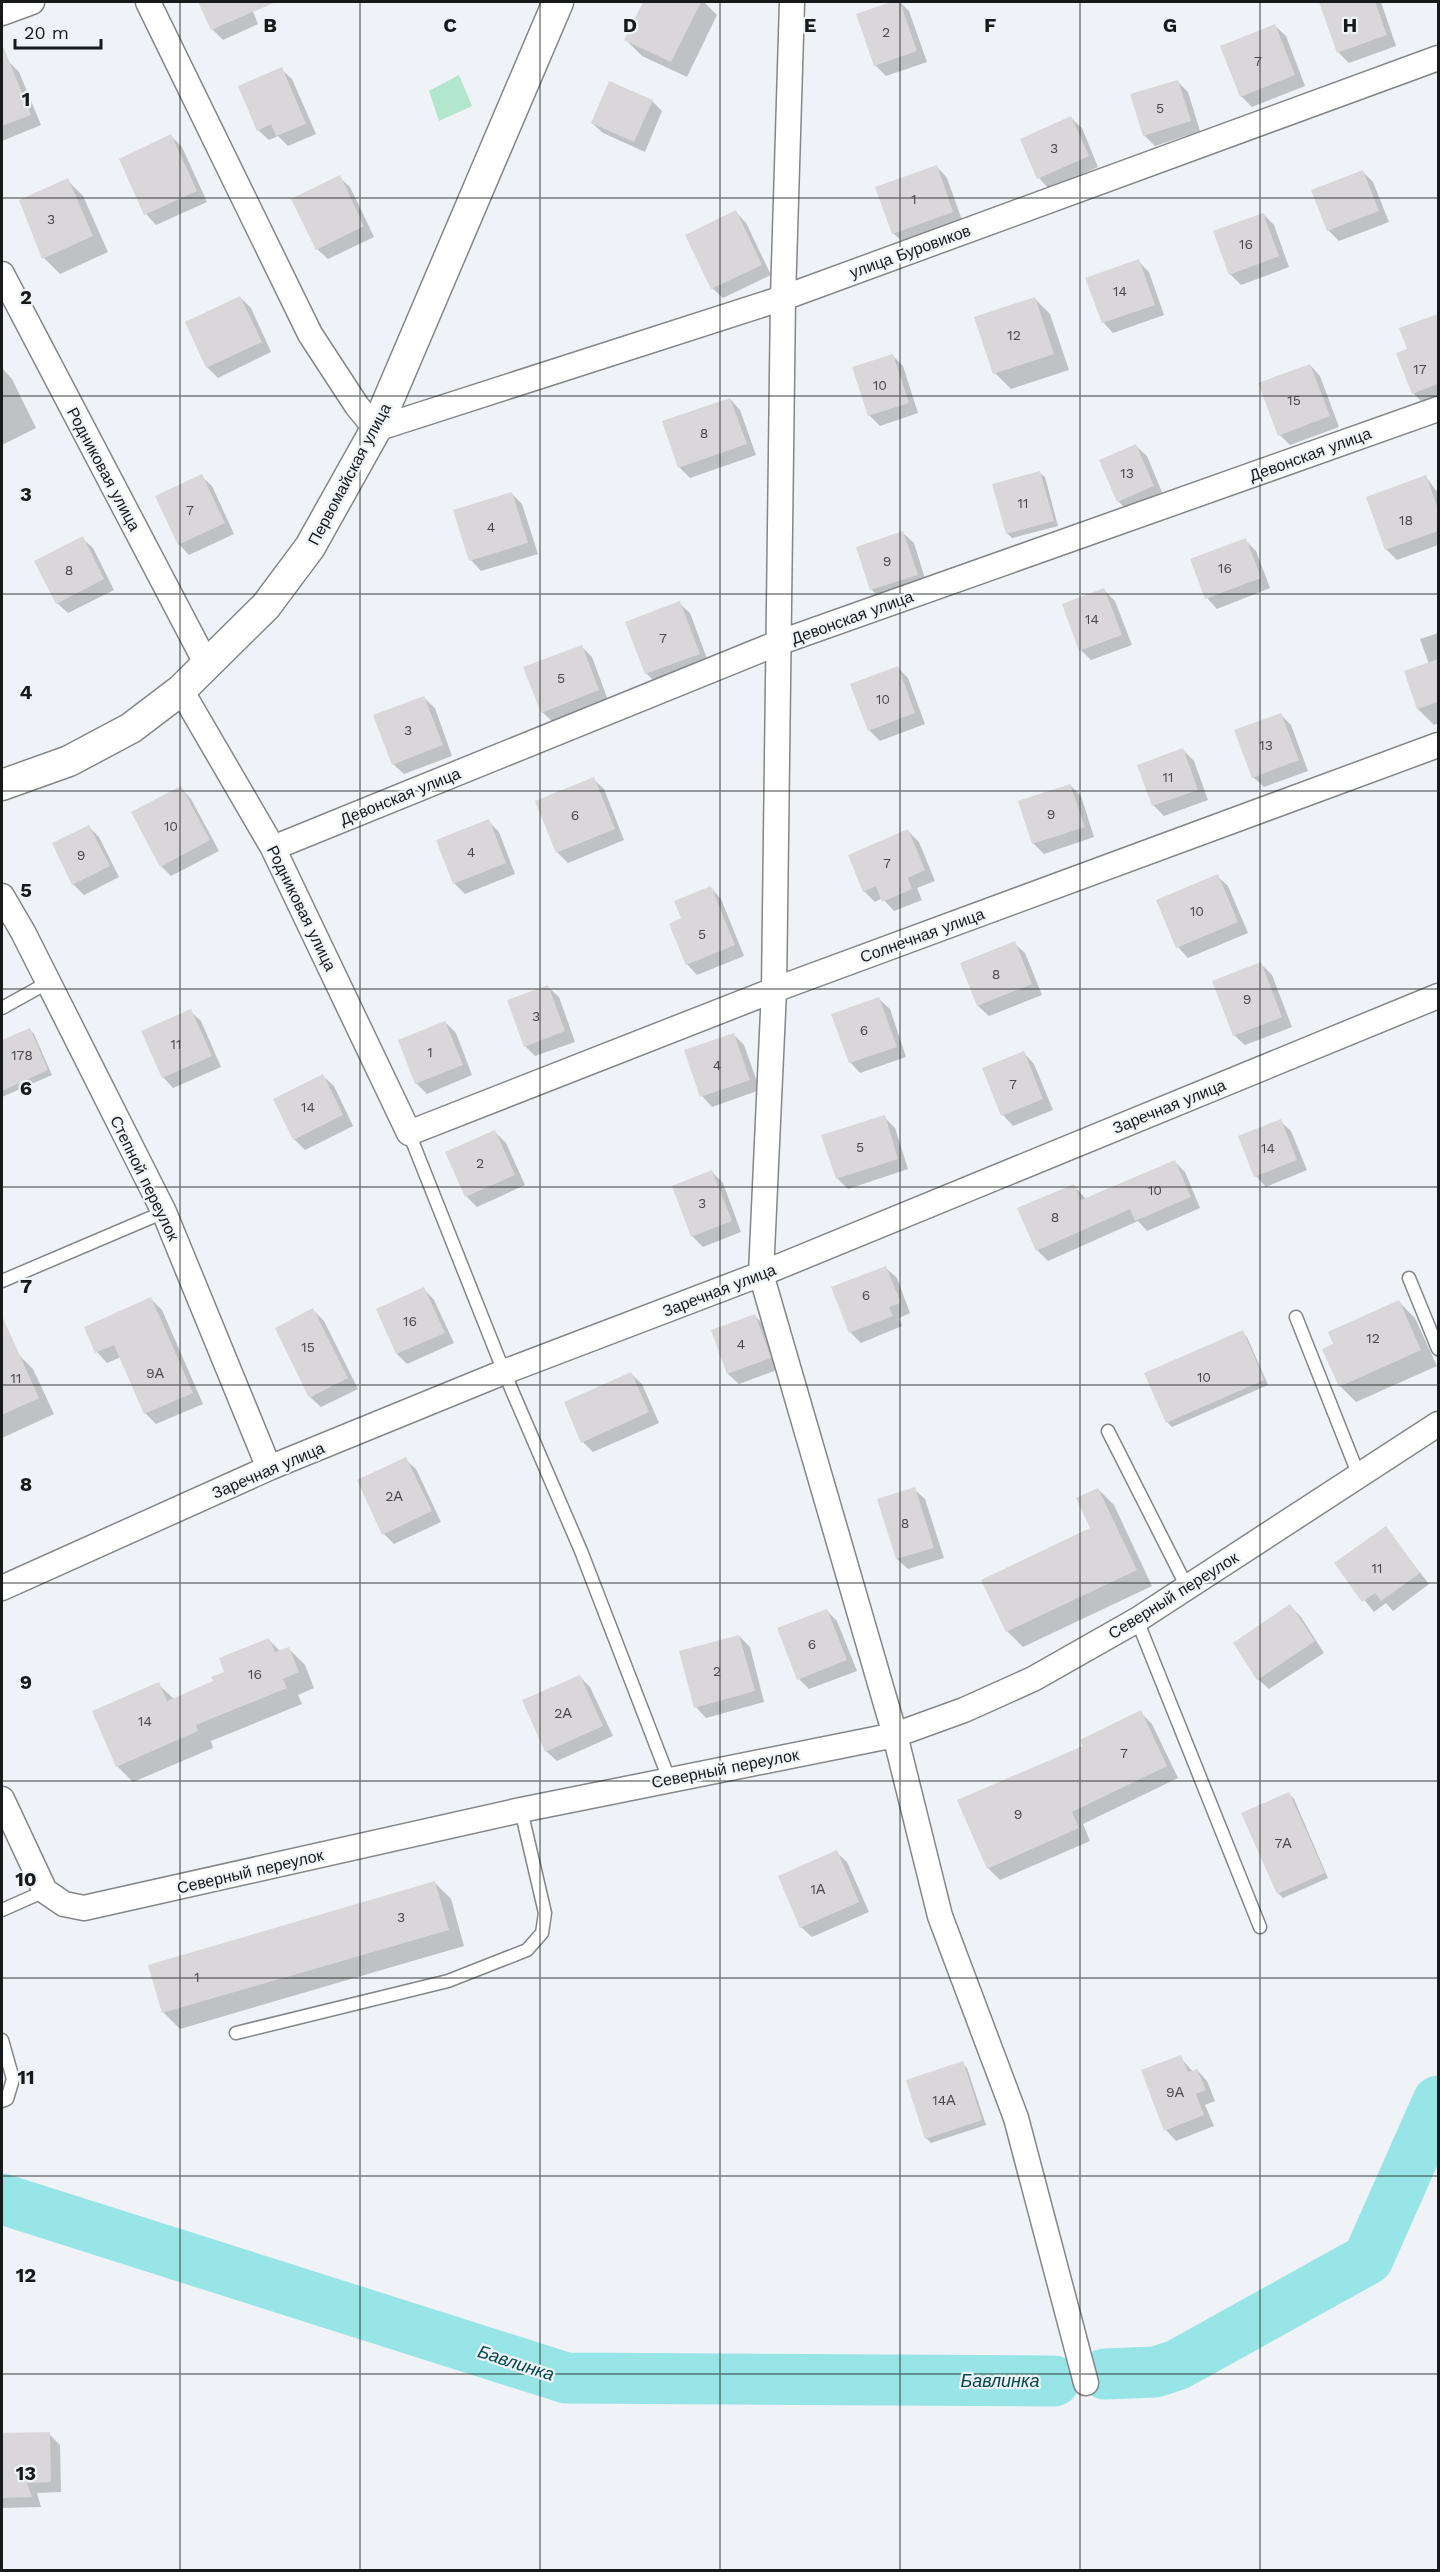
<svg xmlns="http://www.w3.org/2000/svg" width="1440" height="2572" viewBox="0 0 1440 2572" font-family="'Work Sans',sans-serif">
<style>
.green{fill:#b2e6cd}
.shadow{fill:#0003}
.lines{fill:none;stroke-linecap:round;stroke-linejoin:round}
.river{stroke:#98e5e7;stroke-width:51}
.building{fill:#dad7db}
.service-casing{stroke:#848689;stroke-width:15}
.minor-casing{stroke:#848689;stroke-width:27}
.tertiary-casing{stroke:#848689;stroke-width:33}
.service{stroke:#fff;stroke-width:12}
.minor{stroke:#fff;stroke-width:24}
.tertiary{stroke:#fff;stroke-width:30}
.grid{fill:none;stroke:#18191a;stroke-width:1.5;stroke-opacity:0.55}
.labels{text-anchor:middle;stroke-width:4.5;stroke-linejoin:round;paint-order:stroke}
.number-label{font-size:14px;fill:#48484a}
.street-label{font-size:16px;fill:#18191a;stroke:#eff2f6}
.water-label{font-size:18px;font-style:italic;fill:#00494b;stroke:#eff2f6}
.grid-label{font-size:20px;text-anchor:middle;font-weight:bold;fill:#18191a;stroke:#eff2f6;stroke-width:4.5;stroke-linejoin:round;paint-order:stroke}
</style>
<rect width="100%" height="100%" fill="#eff2f6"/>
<path class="green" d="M459 75 472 106 439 121 429 91Z"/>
<path class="shadow" d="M200 2H249L258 24 223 40 212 29Z
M645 2H704L717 15 687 77 642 56 626 40Z
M895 2H900L909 11 927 62 886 76 875 65 857 15Z
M1320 2H1381L1396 46 1349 63 1338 52Z
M1275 26 1286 36 1305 86 1252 107 1241 96Z
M9 62 19 72 41 125 2 141V64Z
M281 69 292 79 316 134 288 146 278 136 269 140 258 130Z
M1177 81 1188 92 1200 131 1155 146 1144 135Z
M652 101 662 111 645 152 603 133 592 123Z
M1071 118 1082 128 1098 167 1049 189 1039 178Z
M171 136 182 147 207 202 156 225 146 214 121 159Z
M937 167 947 178 963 223 904 243 893 233Z
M1363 172 1373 182 1389 222 1339 241 1328 230Z
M339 177 350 187 374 237 328 259 317 249Z
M67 180 83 196 108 252 60 274 44 258Z
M736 212 746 223 771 275 723 298 712 288Z
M1263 214 1274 225 1289 267 1241 285 1230 274Z
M1138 261 1149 272 1164 315 1113 333 1103 322Z
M240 297 251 308 271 352 218 378 207 367Z
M1034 298 1050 314 1069 370 1011 389 995 373Z
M1438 316V406L1429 409 1413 393 1409 350 1401 329Z
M892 355 903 366 918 413 880 426 869 415Z
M1310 365 1320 376 1339 427 1290 445 1280 435Z
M2 368 12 379 36 428 2 445Z
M730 399 740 410 756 455 690 478 679 467Z
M1136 446 1147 456 1164 497 1129 512 1118 501Z
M1040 473 1045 477 1058 526 1012 538 1007 533Z
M201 476 212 486 234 534 189 555 179 544Z
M1426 477 1438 493V545L1397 560 1386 549Z
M511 493 522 504 538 554 481 571 471 560Z
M903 533 914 543 927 585 882 600 872 590 858 548Z
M82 538 93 548 114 590 68 613 57 603Z
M1245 540 1256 551 1270 588 1217 609 1207 598Z
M1104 590 1115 601 1132 645 1091 660 1081 650Z
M679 603 690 613 709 664 657 684 647 674 627 623Z
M1438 633V723L1434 725 1418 709 1429 664 1420 639Z
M581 646 592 657 608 700 553 722 542 712Z
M898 668 908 678 925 724 880 741 869 730Z
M424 698 435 708 452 756 404 774 393 764Z
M1280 714 1291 725 1308 771 1264 787 1253 777Z
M1183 750 1194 761 1208 800 1164 816 1153 805Z
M593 779 604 789 624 840 568 863 557 852Z
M1070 785 1081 796 1094 837 1044 854 1033 843Z
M181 788 191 799 219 851 171 876 161 866Z
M488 821 499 832 515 874 465 894 454 883Z
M89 827 99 837 119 877 84 895 73 884 54 844Z
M908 831 919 842 935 881 917 888 922 900 894 911 882 898 875 902 864 891Z
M1217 876 1228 886 1248 933 1188 958 1178 947Z
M711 888 721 899 744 956 697 975 687 964 683 919Z
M1014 943 1025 953 1042 995 989 1016 978 1006 962 964Z
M1261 964 1272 975 1292 1027 1245 1045 1234 1035Z
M548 987 559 997 575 1042 535 1056 525 1046Z
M879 999 890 1009 906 1057 860 1073 850 1062Z
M190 1011 201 1021 221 1067 173 1088 163 1077Z
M445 1022 456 1033 472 1075 427 1094 416 1083Z
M30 1030 34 1034 52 1075 2 1097V1042Z
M734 1035 744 1045 760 1090 712 1107 702 1096Z
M1024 1053 1034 1064 1053 1110 1013 1126 1003 1115Z
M323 1076 334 1086 353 1126 305 1150 294 1139Z
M884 1117 895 1128 908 1169 848 1189 837 1178Z
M1280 1121 1291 1131 1307 1170 1266 1187 1256 1176 1240 1137Z
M495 1132 506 1143 525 1185 477 1207 466 1196Z
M1175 1162 1185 1172 1200 1208 1147 1231 1138 1221 1048 1261 1037 1250 1073 1185 1086 1199Z
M712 1172 723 1183 741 1232 703 1247 692 1236Z
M886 1268 897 1278 910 1313 899 1318 902 1326 861 1343 850 1332Z
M424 1289 434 1300 454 1343 407 1364 397 1354Z
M151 1299 162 1310 203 1404 156 1424 145 1413 121 1357 107 1363 97 1352Z
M1399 1302 1415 1318 1437 1366 1356 1402 1340 1386 1335 1344Z
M313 1310 324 1321 358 1389 321 1407 310 1397Z
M755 1316 765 1326 780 1369 739 1384 728 1374 713 1331Z
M1242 1332 1247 1337 1268 1385 1172 1427 1167 1422Z
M17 1353 33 1369 54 1414 2 1438V1360Z
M631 1374 642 1384 659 1423 593 1452 583 1442Z
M405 1459 416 1469 441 1522 394 1544 384 1534Z
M914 1489 925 1499 944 1558 908 1569 897 1559Z
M1098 1489 1114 1505 1152 1586 1023 1647 1007 1631 1092 1529Z
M1385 1528 1429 1584 1393 1611 1386 1603 1374 1612 1336 1564Z
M1290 1606 1301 1617 1324 1653 1269 1689 1258 1679Z
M826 1610 837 1621 857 1671 809 1689 799 1679Z
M739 1636 750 1647 764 1702 706 1718 696 1707Z
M269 1640 281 1652 288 1648 305 1665 314 1688 298 1695 302 1704 211 1741 213 1748 133 1782 117 1766 158 1684 174 1699 215 1681Z
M580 1677 590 1687 613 1736 557 1761 546 1751Z
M1140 1712 1152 1724 1178 1778 1083 1824 1090 1841 1000 1880 988 1868 1086 1747Z
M1289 1794 1294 1799 1328 1878 1283 1898 1278 1893Z
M836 1852 847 1862 869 1912 812 1937 801 1927Z
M435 1883 451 1899 464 1946 180 2029 164 2013 150 1966Z
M1180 2057 1193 2072 1197 2070 1207 2081 1215 2101 1205 2105 1214 2126 1176 2141 1166 2130Z
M962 2063 967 2068 986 2125 931 2143 926 2138Z
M49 2434 60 2445 61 2492 37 2493 41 2507 2 2508V2435Z"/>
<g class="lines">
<path class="river" d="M2 2199 566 2378 1054 2381
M1105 2374 1155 2372 1177 2365 1368 2259 1438 2101"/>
</g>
<path class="building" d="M198 2H276L211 30Z
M643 2H701L671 62 624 40Z
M891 2H900L917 51 874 66 856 14Z
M1319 2H1375L1387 35 1337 53Z
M1275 24 1295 75 1240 97 1220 46Z
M2 44 31 115 2 126Z
M282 67 306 124 276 136 271 124 257 131 238 86Z
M1178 80 1191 121 1143 136 1130 94Z
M609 81 653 100 634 142 591 123Z
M1071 116 1089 156 1037 179 1020 139Z
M171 134 197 191 144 215 119 159Z
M937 165 953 212 892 234 875 187Z
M1363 170 1379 211 1327 231 1311 190Z
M340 175 364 226 316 250 291 199Z
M68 178 93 236 42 259 19 200Z
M736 210 762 265 711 289 685 235Z
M1263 213 1279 256 1229 275 1213 231Z
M1139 259 1155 305 1102 323 1085 278Z
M240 296 262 342 206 368 185 322Z
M1035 297 1054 354 993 374 974 317Z
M1438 314V384L1412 394 1396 353 1407 349 1399 328Z
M893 354 909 403 868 416 852 367Z
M1310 364 1330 416 1278 436 1258 383Z
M730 398 747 444 678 468 662 421Z
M1136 444 1154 486 1117 502 1099 460Z
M1040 471 1054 521 1006 534 992 484Z
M202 474 225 523 178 545 155 496Z
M1426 475 1438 509V531L1385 550 1366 497Z
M512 492 528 543 469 561 453 510Z
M903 531 918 575 870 590 856 547Z
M83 536 104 579 56 604 34 561Z
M1246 538 1261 578 1205 599 1190 559Z
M1104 588 1122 635 1079 651 1062 604Z
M680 601 700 654 645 674 625 622Z
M582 645 599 690 541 713 523 667Z
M1438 659V702L1417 709 1404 671Z
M898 666 915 713 868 731 850 684Z
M424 696 443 745 392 765 373 715Z
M1281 713 1299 760 1252 778 1234 730Z
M1183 748 1198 790 1152 806 1137 765Z
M594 777 615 829 556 853 535 801Z
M1070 784 1085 827 1032 844 1018 801Z
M181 786 210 840 160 867 131 812Z
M489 819 506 863 453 884 436 840Z
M89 825 110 866 72 885 52 843Z
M908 829 925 870 908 878 912 889 882 902 876 886 863 892 848 855Z
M1218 874 1238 922 1176 948 1156 900Z
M711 886 735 945 686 965 669 924 681 918 674 901Z
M1015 941 1032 984 977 1006 960 963Z
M1261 962 1282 1017 1233 1036 1212 981Z
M548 985 565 1031 524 1047 507 1000Z
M879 997 897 1047 849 1063 831 1014Z
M191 1009 212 1056 162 1078 141 1031Z
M445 1021 463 1065 415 1084 398 1040Z
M30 1028 48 1070 2 1091V1040Z
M734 1033 750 1080 700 1097 684 1050Z
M1024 1051 1043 1099 1001 1116 982 1068Z
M323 1074 343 1115 293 1140 273 1099Z
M885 1115 898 1159 836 1179 821 1135Z
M1281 1119 1297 1160 1254 1177 1238 1136Z
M495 1130 515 1175 465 1197 445 1152Z
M1175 1160 1191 1197 1135 1221 1130 1209 1036 1251 1017 1208 1074 1184 1081 1200Z
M712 1170 732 1221 691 1237 672 1186Z
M886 1266 901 1303 889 1307 893 1316 849 1333 831 1287Z
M424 1287 445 1333 396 1354 376 1309Z
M151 1297 193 1393 144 1414 114 1345 95 1353 84 1327Z
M1399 1300 1421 1350 1339 1387 1322 1349 1333 1344 1328 1332Z
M313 1308 348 1378 309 1398 275 1328Z
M755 1314 771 1358 727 1374 711 1330Z
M2 1316 39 1398 2 1415Z
M1243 1330 1264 1380 1166 1423 1144 1373Z
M631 1372 649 1412 581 1443 564 1402Z
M406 1457 432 1511 382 1535 357 1480Z
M915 1487 934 1548 896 1559 877 1499Z
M1098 1488 1137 1570 1006 1632 981 1580 1090 1528 1076 1498Z
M1386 1526 1420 1573 1381 1601 1375 1593 1362 1602 1334 1563Z
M1290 1604 1315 1641 1257 1680 1233 1643Z
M827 1609 847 1660 797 1680 777 1628Z
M739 1635 755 1691 694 1708 679 1651Z
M269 1638 275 1652 289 1647 299 1672 283 1679 287 1688 196 1725 198 1731 116 1767 92 1711 159 1682 167 1701 213 1681 211 1677 224 1672 219 1658Z
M580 1675 603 1726 545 1752 522 1700Z
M1141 1710 1167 1766 1072 1812 1079 1828 987 1869 957 1800 1083 1746 1080 1740Z
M1289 1792 1325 1873 1277 1894 1241 1813Z
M837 1850 859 1902 800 1928 778 1876Z
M435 1881 449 1930 162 2013 148 1965Z
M1181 2055 1188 2072 1197 2069 1206 2090 1196 2094 1204 2115 1164 2131 1141 2070Z
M963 2061 982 2120 925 2139 906 2080Z
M50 2432 51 2482 27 2483 32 2497 2 2498V2433Z"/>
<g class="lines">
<defs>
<path id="service" d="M2 1008 47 983
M409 1133 504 1372 581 1551 669 1779
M1409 1278 1438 1349
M2 1281 164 1212
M1296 1317 1359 1476
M1108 1431 1187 1587
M1137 1620 1260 1927
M2 1910 45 1891
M236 2033 448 1981 527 1950 542 1933 545 1913 521 1810
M2 2040 13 2079 7 2099 2 2101"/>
<path id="minor" d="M148 2 310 334 357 406 376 429 783 298 1438 58
M792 2 783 298 774 990 761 1274 895 1735 940 1916 1016 2118 1086 2383
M2 13 32 2
M2 274 207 665
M181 690 273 848 409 1133 774 990 1438 745
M273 848 778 643 1438 409
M2 896 23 932 164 1212 269 1468
M2 1588 269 1468 504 1372 761 1274 1438 996
M2 1799 45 1891 64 1904 84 1908 521 1810 895 1735 964 1710 1033 1679 1137 1620 1438 1424"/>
<path id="tertiary" d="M2 785 69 761 131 728 181 690 266 606 310 547 376 429 558 2"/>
</defs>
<use href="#service" class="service-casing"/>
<use href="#minor" class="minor-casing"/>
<use href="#tertiary" class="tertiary-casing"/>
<use href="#service" class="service"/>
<use href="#minor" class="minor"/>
<use href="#tertiary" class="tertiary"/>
</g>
<path class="grid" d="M180 2V2570M360 2V2570M540 2V2570M720 2V2570M900 2V2570M1080 2V2570M1260 2V2570M2 198H1438M2 396H1438M2 594H1438M2 791H1438M2 989H1438M2 1187H1438M2 1385H1438M2 1583H1438M2 1781H1438M2 1978H1438M2 2176H1438M2 2374H1438"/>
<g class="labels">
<g class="number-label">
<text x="886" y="37">2</text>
<text x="1258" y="66">7</text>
<text x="1160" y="113">5</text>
<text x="1054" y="153">3</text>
<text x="914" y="204">1</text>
<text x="51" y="224">3</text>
<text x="1246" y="249">16</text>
<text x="1120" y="296">14</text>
<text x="1014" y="340">12</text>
<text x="1420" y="374">17</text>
<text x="880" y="390">10</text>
<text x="1294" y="405">15</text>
<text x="704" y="438">8</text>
<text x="1127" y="478">13</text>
<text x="1023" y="508">11</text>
<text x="190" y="515">7</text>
<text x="1406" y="525">18</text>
<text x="491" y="532">4</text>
<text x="887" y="566">9</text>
<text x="1225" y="573">16</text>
<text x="69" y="575">8</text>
<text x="1092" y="624">14</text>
<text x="663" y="643">7</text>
<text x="561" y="683">5</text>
<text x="883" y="704">10</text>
<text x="408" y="735">3</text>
<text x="1266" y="750">13</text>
<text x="1168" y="782">11</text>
<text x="1051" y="819">9</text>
<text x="575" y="820">6</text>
<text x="171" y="831">10</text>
<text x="471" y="857">4</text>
<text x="81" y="860">9</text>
<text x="887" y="868">7</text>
<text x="1197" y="916">10</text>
<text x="702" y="939">5</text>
<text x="996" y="979">8</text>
<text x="1247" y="1004">9</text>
<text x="536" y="1021">3</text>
<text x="864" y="1035">6</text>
<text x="176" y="1049">11</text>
<text x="430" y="1057">1</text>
<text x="22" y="1060">178</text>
<text x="717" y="1070">4</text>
<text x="1013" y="1089">7</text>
<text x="308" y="1112">14</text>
<text x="860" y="1152">5</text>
<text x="1268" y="1153">14</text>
<text x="480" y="1168">2</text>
<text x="1155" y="1195">10</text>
<text x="702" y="1208">3</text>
<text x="1055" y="1222">8</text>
<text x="866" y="1300">6</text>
<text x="410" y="1326">16</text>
<text x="1373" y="1343">12</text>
<text x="741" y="1349">4</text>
<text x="308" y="1352">15</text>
<text x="155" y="1378">9А</text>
<text x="1204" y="1382">10</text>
<text x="16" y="1383">11</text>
<text x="394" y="1501">2А</text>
<text x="905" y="1528">8</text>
<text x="1377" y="1573">11</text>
<text x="812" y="1649">6</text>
<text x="717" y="1676">2</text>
<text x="255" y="1679">16</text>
<text x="563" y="1718">2А</text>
<text x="145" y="1726">14</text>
<text x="1124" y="1758">7</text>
<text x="1018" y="1819">9</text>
<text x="1283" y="1848">7А</text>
<text x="818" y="1894">1А</text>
<text x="401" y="1922">3</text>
<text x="197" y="1982">1</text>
<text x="1175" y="2097">9А</text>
<text x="944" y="2105">14А</text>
</g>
<g class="street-label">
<text transform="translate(910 251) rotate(-20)" y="6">улица Буровиков</text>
<text transform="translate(1310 454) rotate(-20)" y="6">Девонская улица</text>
<text transform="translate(104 469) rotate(62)" y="6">Родниковая улица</text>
<text transform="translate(349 474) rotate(-62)" y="6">Первомайская улица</text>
<text transform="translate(852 617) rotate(-20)" y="6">Девонская улица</text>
<text transform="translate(400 796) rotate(-22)" y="6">Девонская улица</text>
<text transform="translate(302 908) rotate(64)" y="6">Родниковая улица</text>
<text transform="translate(922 935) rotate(-20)" y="6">Солнечная улица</text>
<text transform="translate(1169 1106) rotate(-22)" y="6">Заречная улица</text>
<text transform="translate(145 1178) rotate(64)" y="6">Степной переулок</text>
<text transform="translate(719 1290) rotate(-21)" y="6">Заречная улица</text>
<text transform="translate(268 1470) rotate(-23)" y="6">Заречная улица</text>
<text transform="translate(1173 1595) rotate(-32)" y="6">Северный переулок</text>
<text transform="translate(725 1768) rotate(-11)" y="6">Северный переулок</text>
<text transform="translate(250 1871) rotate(-13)" y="6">Северный переулок</text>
</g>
<g class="water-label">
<text transform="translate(516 2363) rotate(18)" y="6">Бавлинка</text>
<text x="1000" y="2387">Бавлинка</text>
</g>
</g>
<g class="grid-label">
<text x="270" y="32">B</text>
<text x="450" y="32">C</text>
<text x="630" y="32">D</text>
<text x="810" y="32">E</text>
<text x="990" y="32">F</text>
<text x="1170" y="32">G</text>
<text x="1350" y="32">H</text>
<text x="26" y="106">1</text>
<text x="26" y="304">2</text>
<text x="26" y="501">3</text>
<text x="26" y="699">4</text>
<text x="26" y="897">5</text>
<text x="26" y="1095">6</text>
<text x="26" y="1293">7</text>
<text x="26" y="1491">8</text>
<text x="26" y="1689">9</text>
<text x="26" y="1886">10</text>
<text x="26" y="2084">11</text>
<text x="26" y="2282">12</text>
<text x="26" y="2480">13</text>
</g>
<rect width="1440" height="2572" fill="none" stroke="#18191a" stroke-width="6"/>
<path d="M15 39v9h86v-9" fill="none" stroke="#18191a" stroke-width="3"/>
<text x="24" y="39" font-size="18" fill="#18191a" stroke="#eff2f6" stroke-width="4.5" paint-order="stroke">20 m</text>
</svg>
